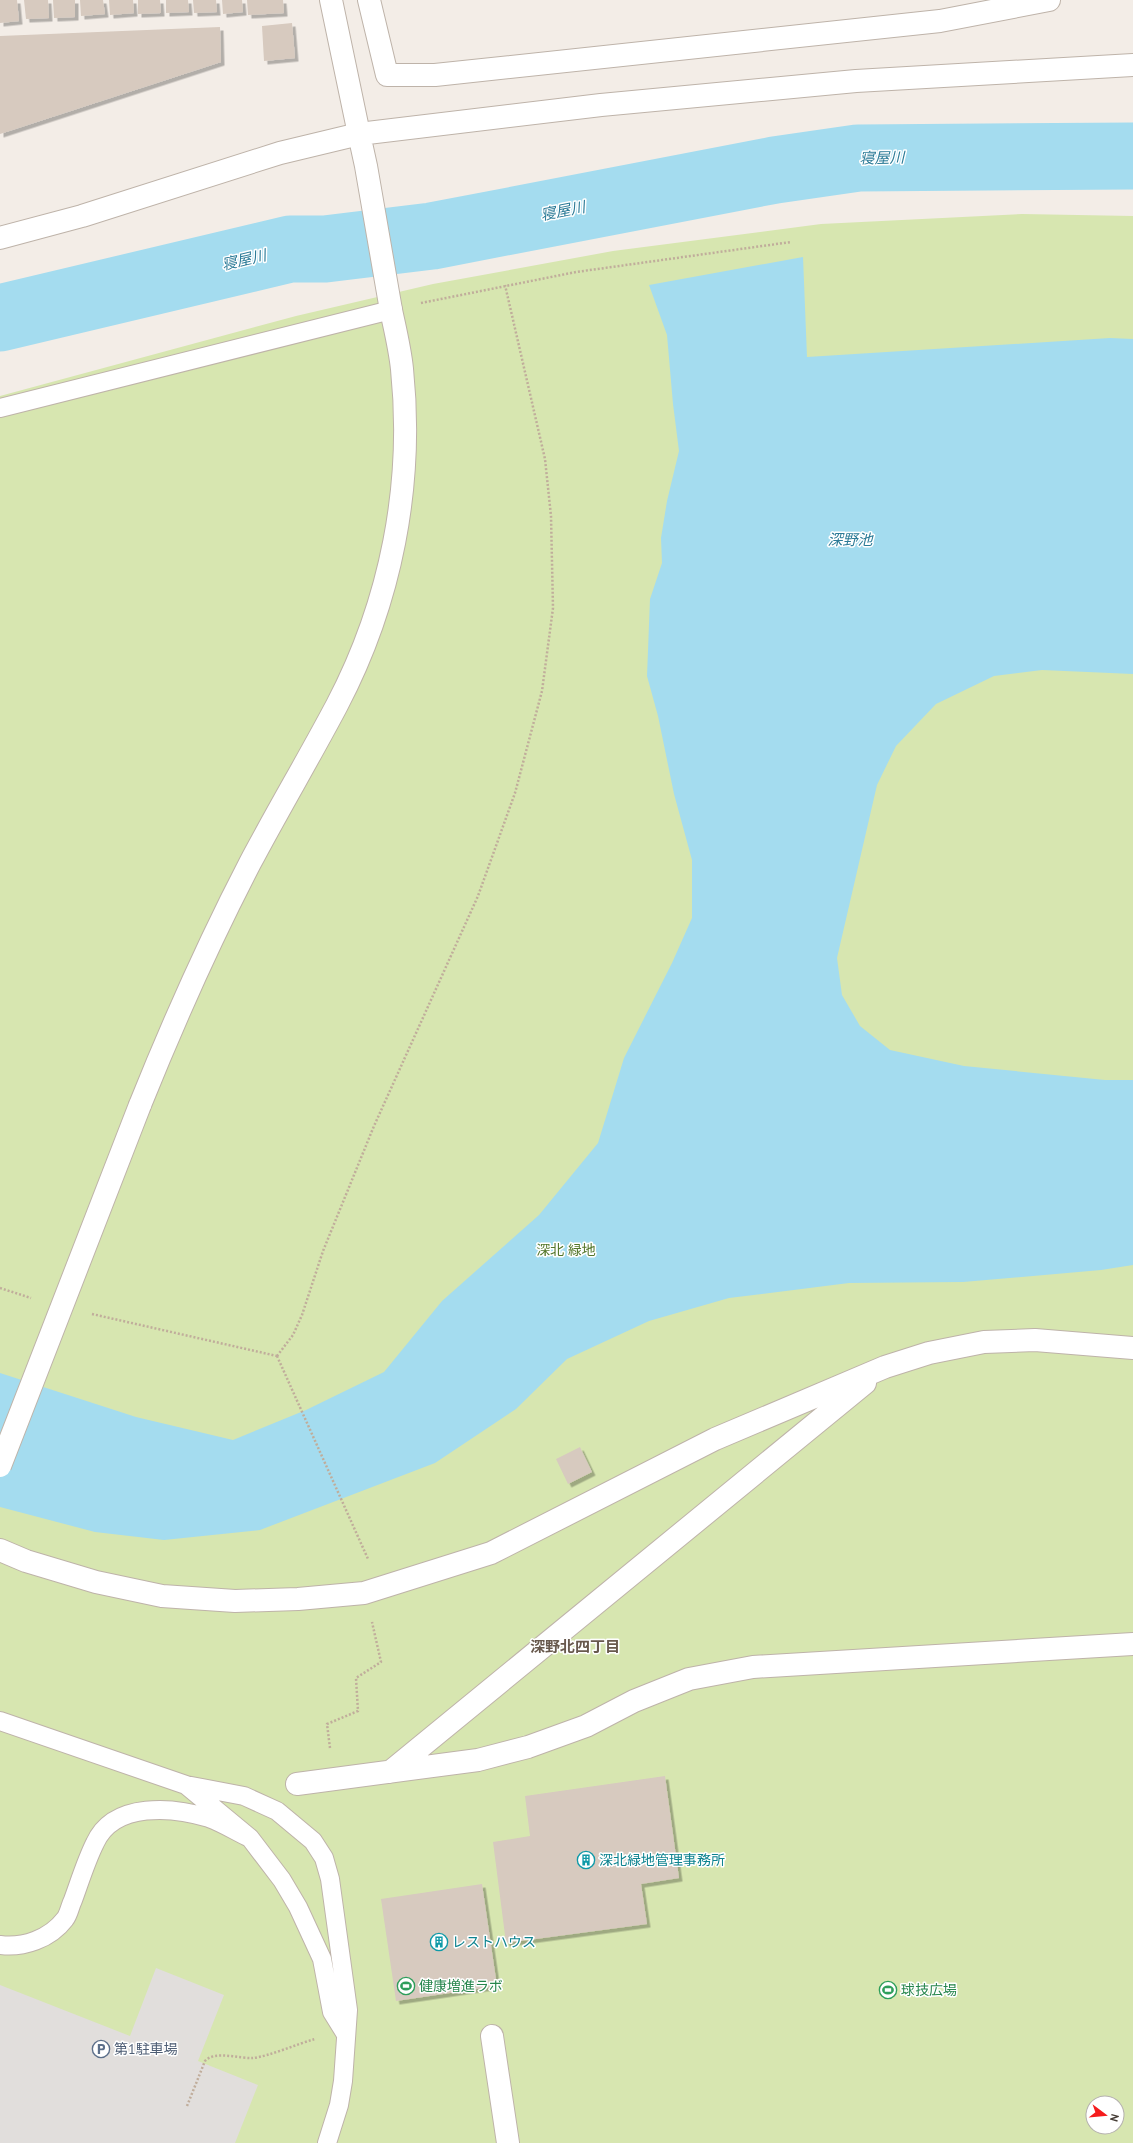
<svg xmlns="http://www.w3.org/2000/svg" width="1133" height="2143" viewBox="0 0 1133 2143" font-family="'PT Sans','Noto Sans JP',sans-serif">
<style>
.green{fill:#d7e6b0;fill-rule:evenodd}
.parking{fill:#e1dedc}
.water{fill:#a4dcef}
.lines{fill:none;stroke-linecap:round;stroke-linejoin:round}
.river{stroke:#a4dcef;stroke-width:67}
.building{fill:#d7cabf;filter:url(#shadow)}
.service-casing{stroke:#beb3a9;stroke-width:20}
.pedestrian-casing{stroke:#beb3a9;stroke-width:24}
.minor-casing{stroke:#beb3a9;stroke-width:24}
.tertiary-casing{stroke:#beb3a9;stroke-width:24}
.path{stroke:#c0ad9b;stroke-width:2.5;stroke-dasharray:2 2;stroke-linecap:butt}
.service{stroke:#fff;stroke-width:18}
.pedestrian{stroke:#fff;stroke-width:22}
.minor{stroke:#fff;stroke-width:22}
.tertiary{stroke:#fff;stroke-width:22}
.tertiary-bridge-casing{stroke:#beb3a9;stroke-width:24;stroke-linecap:butt}
.tertiary-bridge{stroke:#fff;stroke-width:22}
.labels{text-anchor:middle;stroke-width:3;stroke-linejoin:round;paint-order:stroke}
.park-label{font-size:14px;fill:#53762a;stroke:#fff}
.culture-label{font-size:14px;fill:#0d838f;stroke:#fff;text-anchor:start}
.leisure-label{font-size:14px;fill:#27864d;stroke:#fff;text-anchor:start}
.service-label{font-size:14px;fill:#4e5e75;stroke:#fff;text-anchor:start}
.water-label{font-size:15px;font-style:italic;fill:#2c7b97;stroke:#fff}
.neighbourhood-label{font-size:15px;font-weight:bold;fill:#68594d;stroke:#fff}
</style>
<defs>
<filter id="shadow"><feDropShadow dx="3.5" dy="3.5" stdDeviation="0" flood-color="#0004"/></filter>
</defs>
<rect width="100%" height="100%" fill="#f3ede7"/>
<path class="green" d="M1022 214 1133 216V2143H0V396L296 316 433 284 613 251 821 224ZM1093 2103H1117V2127H1093Z"/>
<path class="parking" d="M156 1968 224 1995 198 2061 258 2085 235 2143H0V1985L130 2036Z"/>
<path class="water" d="M803 257 807 357 1110 338 1133 339V674L1042 670 994 676 936 704 896 746 877 785 837 958 842 995 860 1026 890 1050 964 1066 1105 1080H1133V1265L1101 1270 963 1282 849 1283 729 1298 649 1321 567 1359 516 1409 435 1463 260 1530 164 1540 95 1532 0 1507V1373L136 1417 233 1440 306 1410 384 1372 442 1301 539 1215 598 1143 624 1058 672 963 692 918V860L674 794 658 716 647 676 650 599 662 563 661 538 667 501 679 451 673 404 667 335 649 285Z"/>
<g class="lines">
<path class="river" d="M0 318 290 249H325L432 236 775 170 858 158 1133 156"/>
</g>
<path class="building" d="M0 0H17L19 21 0 23Z
M24 0H48L49 18 26 19Z
M53 0H75V17L54 18Z
M80 0H103L105 14 81 16Z
M109 0H133L134 13 110 15Z
M138 0H160L161 13 138 14Z
M166 0H188L189 12 166 13Z
M193 0H216L217 12 194 13Z
M222 0H242L243 12 223 14Z
M247 0H283L284 13 248 15Z
M292 23 295 58 264 61 262 26Z
M220 27 221 62 0 134V36Z
M580 1447 592 1472 568 1484 556 1459Z
M665 1776 679 1878 641 1884 647 1924 506 1943 493 1842 530 1836 525 1796Z
M482 1884 497 1986 396 2001 381 1899Z"/>
<g class="lines">
<defs>
<path id="service" d="M0 408 391 310
M0 1721 186 1785 244 1796 277 1811 313 1841 324 1858 330 1879 348 2010 343 2081 339 2105 327 2143
M186 1785 250 1838 282 1880 298 1907 322 1959 332 2012 345 2033
M0 1945C23 1948 50 1939 65 1919 69 1914 70 1906 73 1900 80 1881 86 1861 95 1843 114 1801 174 1807 209 1818 223 1823 237 1832 250 1838"/>
<path id="pedestrian" d="M0 1550 26 1561 96 1582 162 1596 235 1601 298 1599 364 1593 491 1553 715 1439 885 1367 929 1353 984 1342 1035 1340 1133 1348
M390 1772 865 1383
M297 1784 478 1760 528 1747 586 1726 634 1701 689 1679 753 1667 1133 1644
M492 2036 508 2143"/>
<path id="minor" d="M369 0 387 75H435L940 21 1049 0
M391 310 366 166 359 134 601 105 856 81 1133 65"/>
<path id="tertiary" d="M0 238 82 216 280 153 359 134 331 0
M140 1105C173 1023 209 942 250 863 278 810 309 758 337 705 391 602 414 485 402 369 400 349 395 329 391 310"/>
</defs>
<use href="#service" class="service-casing"/>
<use href="#pedestrian" class="pedestrian-casing"/>
<use href="#minor" class="minor-casing"/>
<use href="#tertiary" class="tertiary-casing"/>
<path class="path" d="M421 303 576 272 791 242
M0 1288 31 1298
M92 1314 277 1356
M277 1356 293 1335 302 1315 323 1251 374 1126 478 896 515 793 542 691 553 608 551 516 545 459 505 285
M277 1356 368 1559
M330 1748 327 1724 358 1711 356 1678 381 1662 372 1622
M187 2106 205 2061C215 2050 239 2059 253 2058 270 2056 297 2044 315 2039"/>
<use href="#service" class="service"/>
<use href="#pedestrian" class="pedestrian"/>
<use href="#minor" class="minor"/>
<use href="#tertiary" class="tertiary"/>
<defs>
<path id="tertiary-bridge" d="M0 1466 140 1105"/>
</defs>
<use href="#tertiary-bridge" class="tertiary-bridge-casing"/>
<use href="#tertiary-bridge" class="tertiary-bridge"/>
</g>
<defs>
<symbol id="building-ring" viewBox="-11 -11 22 22"><circle r="9.5" fill="#fff" stroke="#0f9aa8" stroke-width="1.5"/><path d="M-4-6H4V6H1V3H-1V6H-4ZM-2.5-4.3h1.7v1.8h-1.7ZM.8-4.3h1.7v1.8H.8ZM-2.5-1h1.7V.8h-1.7ZM.8-1h1.7V.8H.8Z" fill="#0f9aa8"/></symbol>
<symbol id="stadium-ring" viewBox="-11 -11 22 22"><circle r="9.5" fill="#fff" stroke="#2e9e5b" stroke-width="1.5"/><path d="M0-5a6.5 5 0 1 0 0 10a6.5 5 0 1 0 0-10ZM-3.5-1.8h7v3.6h-7Z" fill="#2e9e5b"/></symbol>
<symbol id="parking-ring" viewBox="-11 -11 22 22"><circle r="9.5" fill="#fff" stroke="#5c6f8a" stroke-width="1.5"/><path d="M-3.5-5.5H1a3.5 3.5 0 0 1 0 7H-1V5.5H-3.5ZM-1-3.4V-.6H.8a1.4 1.4 0 0 0 0-2.8Z" fill="#5c6f8a"/></symbol>
</defs>
<g fill-rule="evenodd">
<use href="#building-ring" x="576" y="1850" width="20" height="20"/>
<use href="#building-ring" x="429" y="1932" width="20" height="20"/>
<use href="#stadium-ring" x="396" y="1976" width="20" height="20"/>
<use href="#stadium-ring" x="878" y="1980" width="20" height="20"/>
<use href="#parking-ring" x="91" y="2039" width="20" height="20"/>
</g>
<g class="labels">
<g class="park-label">
<text x="566" y="1255">深北 緑地</text>
</g>
<g class="culture-label">
<text x="599" y="1865">深北緑地管理事務所</text>
<text x="452" y="1947">レストハウス</text>
</g>
<g class="leisure-label">
<text x="419" y="1991">健康増進ラボ</text>
<text x="901" y="1995">球技広場</text>
</g>
<g class="service-label">
<text x="114" y="2054">第1駐車場</text>
</g>
<g class="water-label">
<text transform="translate(882 158) rotate(-1)" y="5">寝屋川</text>
<text transform="translate(563 211) rotate(-11)" y="5">寝屋川</text>
<text transform="translate(244 260) rotate(-13)" y="5">寝屋川</text>
<text x="850" y="545">深野池</text>
</g>
<g class="neighbourhood-label">
<text x="575" y="1652">深野北四丁目</text>
</g>
</g>
<g transform="translate(1105 2115) rotate(106)"><circle r="19" fill="#ffffff" stroke="#b5b1af"/>
<path d="M0-3L7 15L0 10L-7 15Z" fill="#f51c1d"/>
<text y="-6" font-size="11" font-weight="bold" text-anchor="middle" fill="#463d36">N</text>
</g>
</svg>
